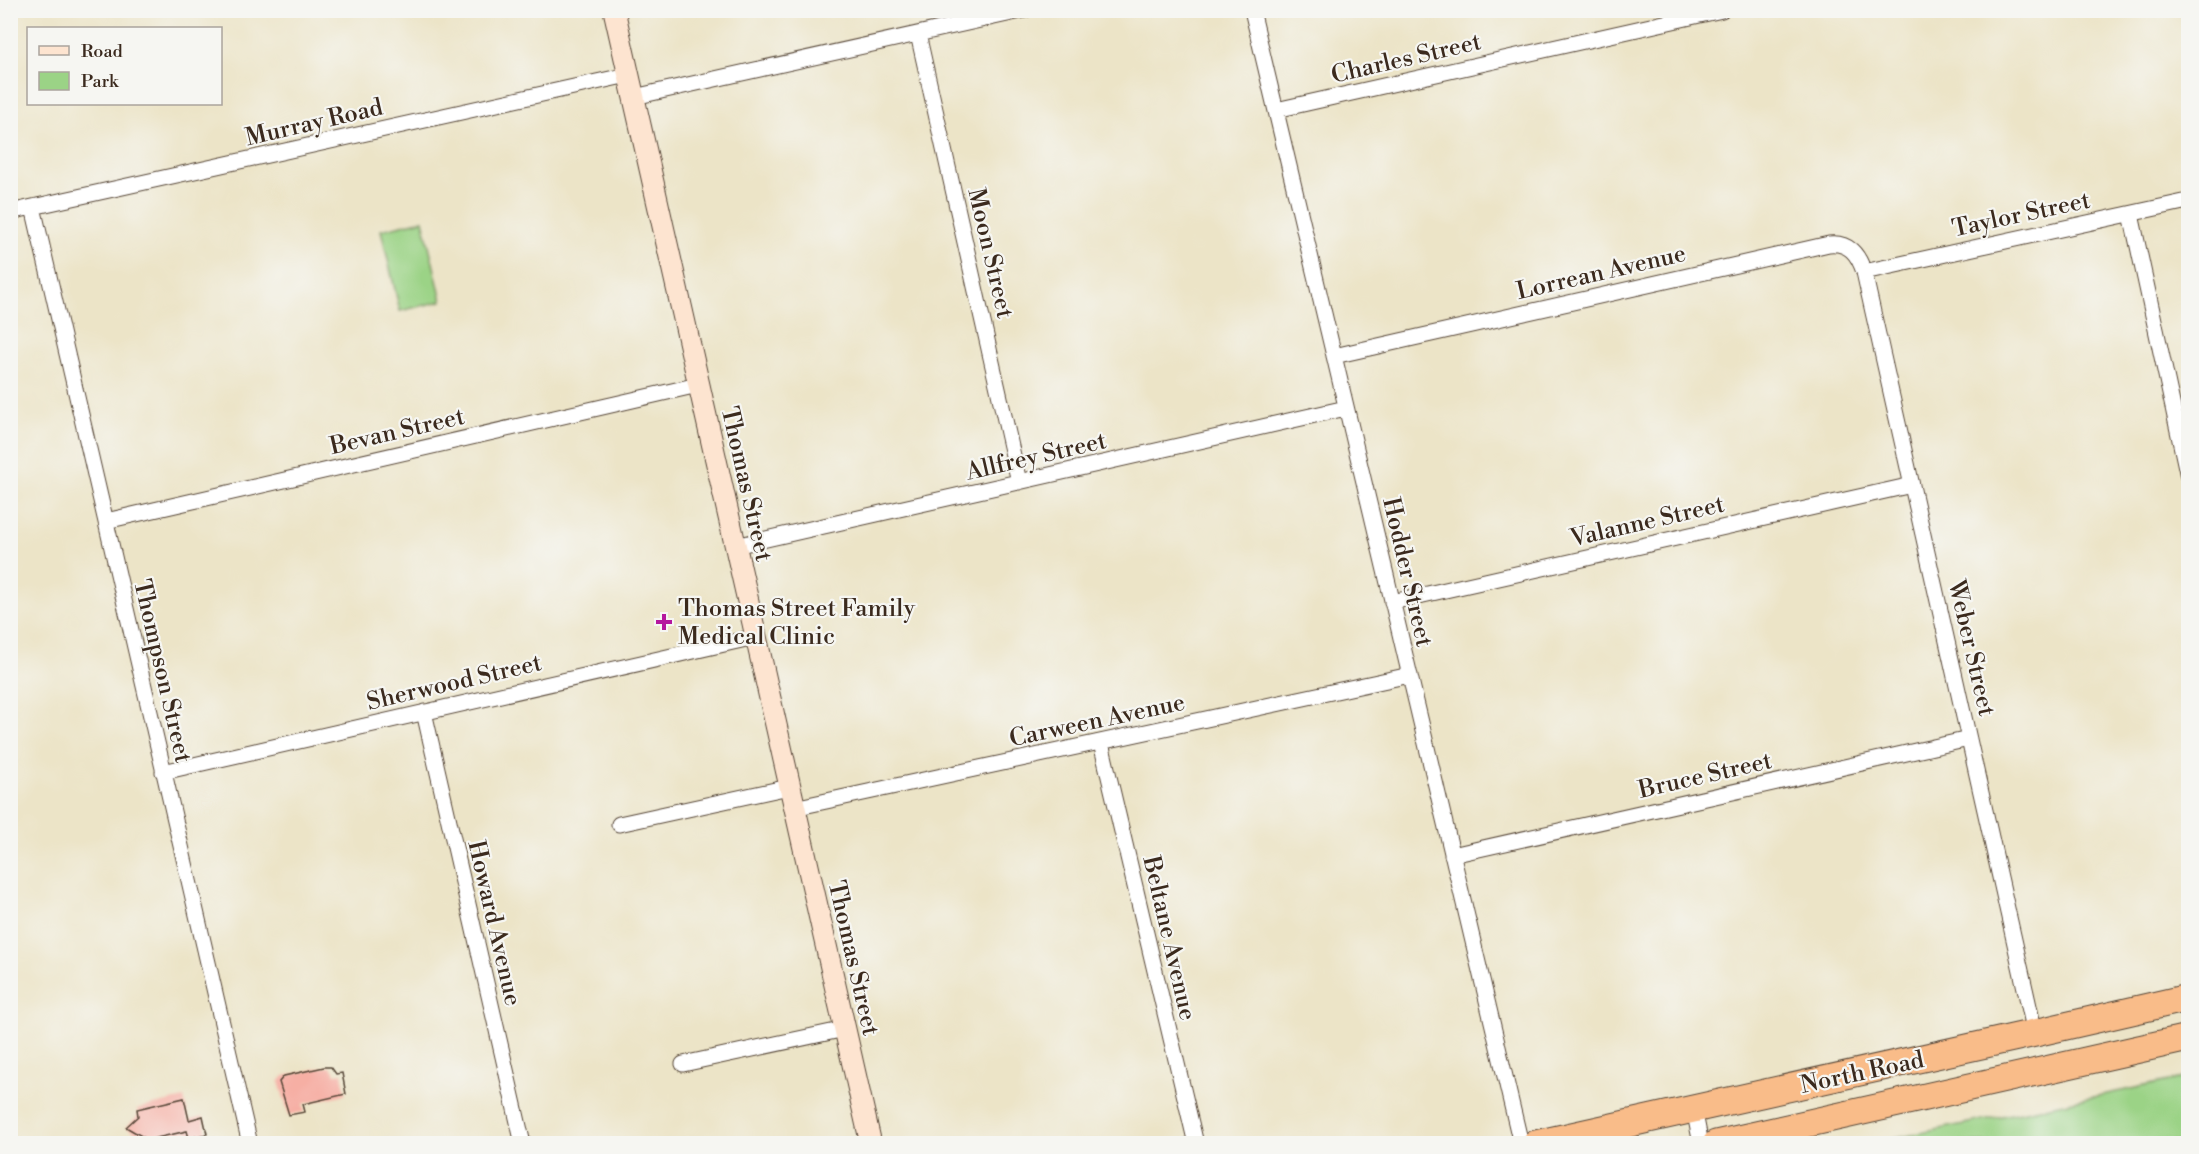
<svg xmlns="http://www.w3.org/2000/svg" width="2199" height="1154" viewBox="0 0 2199 1154" font-family="'Libre Bodoni',serif">
<style>
.green{fill:#9bd386;stroke:#6b7e52;stroke-width:1.5}
.building{fill:#f6afa4}
.lines{fill:none;stroke-linecap:round;stroke-linejoin:round}
.street-casing{stroke:#564637;stroke-width:17}
.secondary-casing{stroke:#564637;stroke-width:23}
.highway-casing{stroke:#564637;stroke-width:29}
.street{stroke:#fff;stroke-width:15}
.secondary{stroke:#fde4d0;stroke-width:21}
.highway{stroke:#f9bc89;stroke-width:27}
.poi-dot{fill:#b5179e;stroke:#f6f6f2;stroke-width:2}
.labels{text-anchor:middle;stroke-width:4.5;stroke-linejoin:round;paint-order:stroke}
.street-label{font-size:24px;fill:#3b2a1e;stroke:#f6f6f2}
.poi-label{font-size:24px;fill:#3b2a1e;stroke:#f6f6f2;text-anchor:start}
</style>
<rect width="100%" height="100%" fill="#f6f6f2"/>
<filter id="ink" filterUnits="userSpaceOnUse"><feTurbulence type="fractalNoise" baseFrequency=".0167" numOctaves="2"/><feDisplacementMap in="SourceGraphic" scale="12" xChannelSelector="R" yChannelSelector="G"/><feConvolveMatrix kernelMatrix="1 2 1 2 8 2 1 2 1" color-interpolation-filters="sRGB"/></filter>
<filter id="wash" filterUnits="userSpaceOnUse"><feTurbulence type="fractalNoise" baseFrequency=".008" numOctaves="4" result="noise"/><feDisplacementMap in="SourceGraphic" scale="24" xChannelSelector="R" yChannelSelector="G"/><feGaussianBlur stdDeviation="1.35" result="paint"/><feColorMatrix in="noise" values="0 0 0 0 0 0 0 0 0 0 0 0 0 0 0 0 0 1.4 0 .05"/><feComposite in="paint" operator="in"/></filter>
<g filter="url(#wash)">
<rect width="100%" height="100%" fill="#ece4c7"/>
<path class="green" d="M423 220 442 301 400 311 381 230Z
M2188 1077V1143H1873Z"/>
<g id="blocks">
<path class="building" d="M324 1067H331L336 1074 342 1073 346 1094 303 1104 305 1112 289 1115 279 1082 284 1076Z
M184 1098 189 1120 203 1116 207 1134 189 1138 187 1131 148 1140 126 1127 138 1116 137 1109Z"/>
</g>
</g>
<g filter="url(#ink)">
<use href="#blocks" fill-opacity="0" stroke="#564637" stroke-width="1.5"/>
<g class="lines">
<defs>
<path id="street" d="M1252 10 1521 1144
M918 34 1019 482
M634 97 1025 10
M1276 110 1722 10
M33 207 250 1144
M10 212 628 75
M2131 214 2188 477
M1864 272 2188 201
M1334 356 1829 244C1849 242 1858 254 1864 272L2035 1033
M106 521 698 385
M735 546 1346 408
M1392 602 1912 485
M424 712 523 1144
M1101 743 1196 1144
M163 772 755 637
M794 808 1410 675
M619 824 789 787
M1452 855 1969 739
M683 1064 845 1029
M1694 1109 1701 1144"/>
<path id="secondary" d="M614 10 871 1144"/>
<path id="highway" d="M1536 1144 2035 1033 2188 998
M1716 1144 2188 1038"/>
</defs>
<use href="#street" class="street-casing"/>
<use href="#secondary" class="secondary-casing"/>
<use href="#highway" class="highway-casing"/>
<use href="#street" class="street"/>
<use href="#secondary" class="secondary"/>
<use href="#highway" class="highway"/>
</g>
</g>
<path class="poi-dot" d="M661 613h6v6h6v6h-6v6h-6v-6h-6v-6h6z"/>
<g class="labels">
<g class="street-label">
<text transform="translate(1406 58) rotate(-13)" y="8">Charles Street</text>
<text transform="translate(314 122) rotate(-13)" y="8">Murray Road</text>
<text transform="translate(2021 214) rotate(-12)" y="8">Taylor Street</text>
<text transform="translate(991 253) rotate(77)" y="8">Moon Street</text>
<text transform="translate(1601 272) rotate(-13)" y="8">Lorrean Avenue</text>
<text transform="translate(397 431) rotate(-13)" y="8">Bevan Street</text>
<text transform="translate(1036 456) rotate(-13)" y="8">Allfrey Street</text>
<text transform="translate(747 484) rotate(77)" y="8">Thomas Street</text>
<text transform="translate(1647 521) rotate(-13)" y="8">Valanne Street</text>
<text transform="translate(1408 572) rotate(77)" y="8">Hodder Street</text>
<text transform="translate(1972 648) rotate(77)" y="8">Weber Street</text>
<text transform="translate(163 671) rotate(77)" y="8">Thompson Street</text>
<text transform="translate(454 682) rotate(-13)" y="8">Sherwood Street</text>
<text transform="translate(1097 720) rotate(-12)" y="8">Carween Avenue</text>
<text transform="translate(1705 775) rotate(-13)" y="8">Bruce Street</text>
<text transform="translate(495 923) rotate(77)" y="8">Howard Avenue</text>
<text transform="translate(1170 938) rotate(77)" y="8">Beltane Avenue</text>
<text transform="translate(854 958) rotate(77)" y="8">Thomas Street</text>
<text transform="translate(1862 1072) rotate(-12)" y="8">North Road</text>
</g>
<g class="poi-label">
<text x="678" y="616">Thomas Street Family<tspan x="678" dy="28">Medical Clinic</tspan></text>
</g>
</g>
<rect width="2199" height="1154" fill="none" stroke="#f6f6f2" stroke-width="36"/>
<rect x="27" y="27" width="195" height="78" fill="#f6f6f2" stroke="#aba49d" stroke-width="1.5"/>
<rect x="39" y="46" width="30" height="9" fill="#fde4d0" stroke="#aba49d" stroke-width="1.5"/>
<text x="81" y="57" font-size="18" fill="#3b2a1e">Road</text>
<rect x="39" y="72" width="30" height="18" fill="#9bd386" stroke="#aba49d" stroke-width="1.5"/>
<text x="81" y="87" font-size="18" fill="#3b2a1e">Park</text>
</svg>
